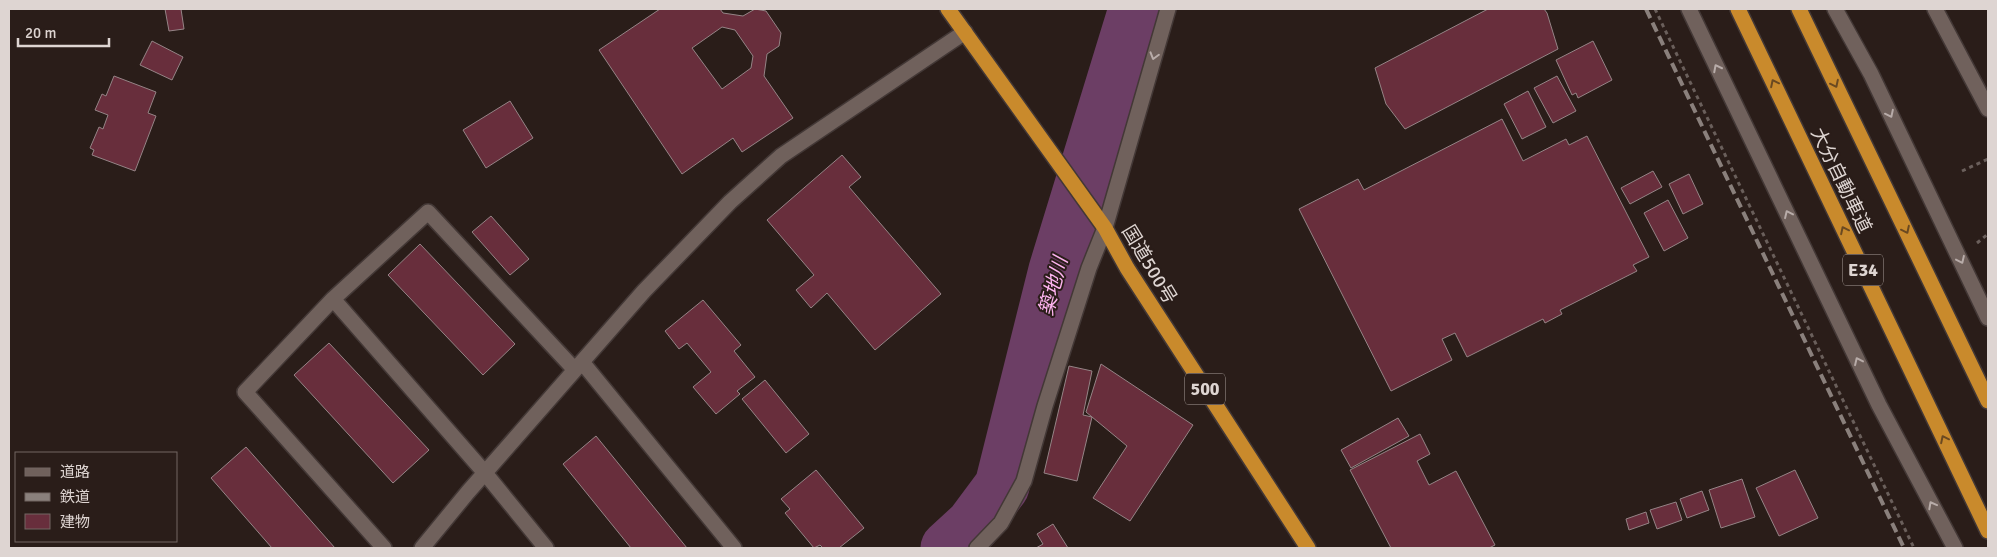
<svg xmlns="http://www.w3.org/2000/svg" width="1997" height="557" viewBox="0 0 1997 557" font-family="Signika,'Noto Sans JP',sans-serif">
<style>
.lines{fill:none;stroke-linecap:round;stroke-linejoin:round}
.river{stroke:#6c3e65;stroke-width:55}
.building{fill:#682e3c;stroke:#958486;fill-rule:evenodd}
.minor-casing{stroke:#433836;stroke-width:18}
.highway-casing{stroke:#433836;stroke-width:18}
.path{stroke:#6a5f5b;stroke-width:3;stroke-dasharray:4 4;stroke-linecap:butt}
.minor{stroke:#70615c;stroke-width:15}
.highway{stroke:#c98a2c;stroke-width:15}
.rail{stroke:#8a807c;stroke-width:4;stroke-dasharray:10 5;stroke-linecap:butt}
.oneway{stroke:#b8aca9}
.oneway2{stroke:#6a4921}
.labels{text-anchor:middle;stroke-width:4;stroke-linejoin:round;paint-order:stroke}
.shield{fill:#2a1d19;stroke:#a89e9a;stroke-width:1}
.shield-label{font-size:18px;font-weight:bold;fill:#ded5d2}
.street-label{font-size:19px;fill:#ded5d2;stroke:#2a1d19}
.water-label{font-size:20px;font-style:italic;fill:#feb4f0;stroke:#2a1d19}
</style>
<rect width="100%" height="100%" fill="#2a1d19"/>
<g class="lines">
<path class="river" d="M948 548 973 525 1002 486 1056 270 1136 9"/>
</g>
<path class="building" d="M165 9H181L184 29 169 31Z
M660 9H720L723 13 743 16 755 9 766 11 781 33 779 46 767 54 764 76 793 118 742 152 733 138 682 174 599 50ZM722 27 735 30 753 56 751 68 722 89 692 48Z
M1488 9H1544L1547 13 1558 49 1405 129 1386 104 1375 68Z
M152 41 183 57 172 80 140 65Z
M1593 41 1612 80 1578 98 1576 93 1572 95 1556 60Z
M114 76 156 92 148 113 156 116 135 171 92 155 94 150 90 148 99 127 103 129 108 115 95 110 102 94 106 96Z
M1557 76 1576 111 1553 123 1534 88Z
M1528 91 1546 127 1522 139 1504 104Z
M510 101 533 138 486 168 463 130Z
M1502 119 1523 161 1566 139 1569 145 1587 136 1649 257 1633 265 1637 271 1560 310 1562 314 1545 323 1543 319 1467 357 1455 333 1442 339 1452 360 1391 391 1299 209 1358 179 1364 190Z
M842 155 861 177 849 187 941 294 875 350 827 293 811 308 796 290 814 275 767 220Z
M1653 171 1662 187 1630 204 1621 188Z
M1689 174 1703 204 1683 214 1669 184Z
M1668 200 1688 238 1664 251 1644 213Z
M491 216 529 259 510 275 472 232Z
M420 244 515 344 483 375 388 275Z
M703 300 741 345 734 351 755 377 737 391 740 394 716 414 693 387 711 372 687 343 679 349 665 331Z
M329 343 429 450 393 483 294 375Z
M1101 364 1193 425 1130 521 1093 498 1127 446 1086 412Z
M1069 366 1092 371 1083 415 1092 417 1077 481 1044 473Z
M765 380 809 434 786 453 742 399Z
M1398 418 1409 436 1351 468 1341 450Z
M1420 434 1430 454 1417 461 1429 485 1456 471 1495 545 1489 548H1391L1350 470Z
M596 436 687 548H631L563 464Z
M246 447 335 548H272L211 478Z
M816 470 864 528 839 548H823L820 545 814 548 785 513 790 509 781 499Z
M1795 470 1818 518 1779 536 1756 488Z
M1742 479 1755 517 1721 528 1709 490Z
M1702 491 1709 510 1687 518 1680 499Z
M1676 502 1682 520 1657 529 1650 510Z
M1646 512 1649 523 1629 530 1626 519Z
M1053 524 1068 548H1036L1043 544 1037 534Z"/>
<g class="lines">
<defs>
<path id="minor" d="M1689 9 1879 405 1955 548
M1835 9 1871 74 1988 318
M1935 9 1988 109
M333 299 485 473 546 548
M582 362 734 548
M384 548 245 392 333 299 428 212 575 370
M422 548 468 492 644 291 730 202 781 156 965 32
M977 548 1001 523 1024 481 1045 406 1089 268 1105 228 1168 9"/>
<path id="highway" d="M948 9 1105 228 1127 268 1308 548
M1738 9 1988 531
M1799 9 1988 401"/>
</defs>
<use href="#minor" class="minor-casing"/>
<use href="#highway" class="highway-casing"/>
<path class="path" d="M1655 9 1914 548
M1962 171 1988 159
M1977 243 1988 234"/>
<use href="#minor" class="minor"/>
<use href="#highway" class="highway"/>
<path class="rail" d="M1646 9 1904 548"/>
</g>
<defs><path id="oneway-chevron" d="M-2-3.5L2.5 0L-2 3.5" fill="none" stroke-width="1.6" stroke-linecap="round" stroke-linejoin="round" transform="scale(1.25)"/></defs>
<g class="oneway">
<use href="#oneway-chevron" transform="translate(1154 56) rotate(106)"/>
<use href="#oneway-chevron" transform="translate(1717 68) rotate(-117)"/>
<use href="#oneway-chevron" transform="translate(1890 114) rotate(64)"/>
<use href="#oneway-chevron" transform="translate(1788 214) rotate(-115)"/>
<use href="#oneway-chevron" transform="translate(1961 260) rotate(65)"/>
<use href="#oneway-chevron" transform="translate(1858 361) rotate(-115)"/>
<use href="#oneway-chevron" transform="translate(1932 505) rotate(-118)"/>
</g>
<g class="oneway2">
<use href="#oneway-chevron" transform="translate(1774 83) rotate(-116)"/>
<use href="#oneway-chevron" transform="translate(1835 84) rotate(64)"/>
<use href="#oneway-chevron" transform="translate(1844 230) rotate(-116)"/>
<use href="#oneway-chevron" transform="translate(1906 230) rotate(64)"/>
<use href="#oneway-chevron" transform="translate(1944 439) rotate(-116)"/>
</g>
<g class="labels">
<g class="shield">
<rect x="1843" y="254.5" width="40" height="31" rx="4"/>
<rect x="1185" y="373.5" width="40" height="31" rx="4"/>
</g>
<g class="shield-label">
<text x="1863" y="276">E34</text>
<text x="1205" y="395">500</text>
</g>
<g class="street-label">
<text transform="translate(1842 180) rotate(64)" y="7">大分自動車道</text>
<text transform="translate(1150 264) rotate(59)" y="7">国道500号</text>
</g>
<g class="water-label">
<text transform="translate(1053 286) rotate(-75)" y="7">築地川</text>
</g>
</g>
<rect width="1997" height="557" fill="none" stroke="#ded5d2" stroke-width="20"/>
<rect x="15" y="452" width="162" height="90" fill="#2a1d19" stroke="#726763"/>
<rect x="25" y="468" width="25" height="8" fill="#70615c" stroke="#726763"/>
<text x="60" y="477" font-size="15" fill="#ded5d2">道路</text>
<rect x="25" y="493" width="25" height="8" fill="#8a807c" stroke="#726763"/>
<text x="60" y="502" font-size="15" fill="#ded5d2">鉄道</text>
<rect x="25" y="514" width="25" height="15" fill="#682e3c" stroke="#726763"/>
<text x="60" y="527" font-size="15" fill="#ded5d2">建物</text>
<path d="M18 38v8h91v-8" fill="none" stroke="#ded5d2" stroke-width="2.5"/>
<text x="25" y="38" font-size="15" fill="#ded5d2" stroke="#2a1d19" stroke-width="4" paint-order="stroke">20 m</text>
</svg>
